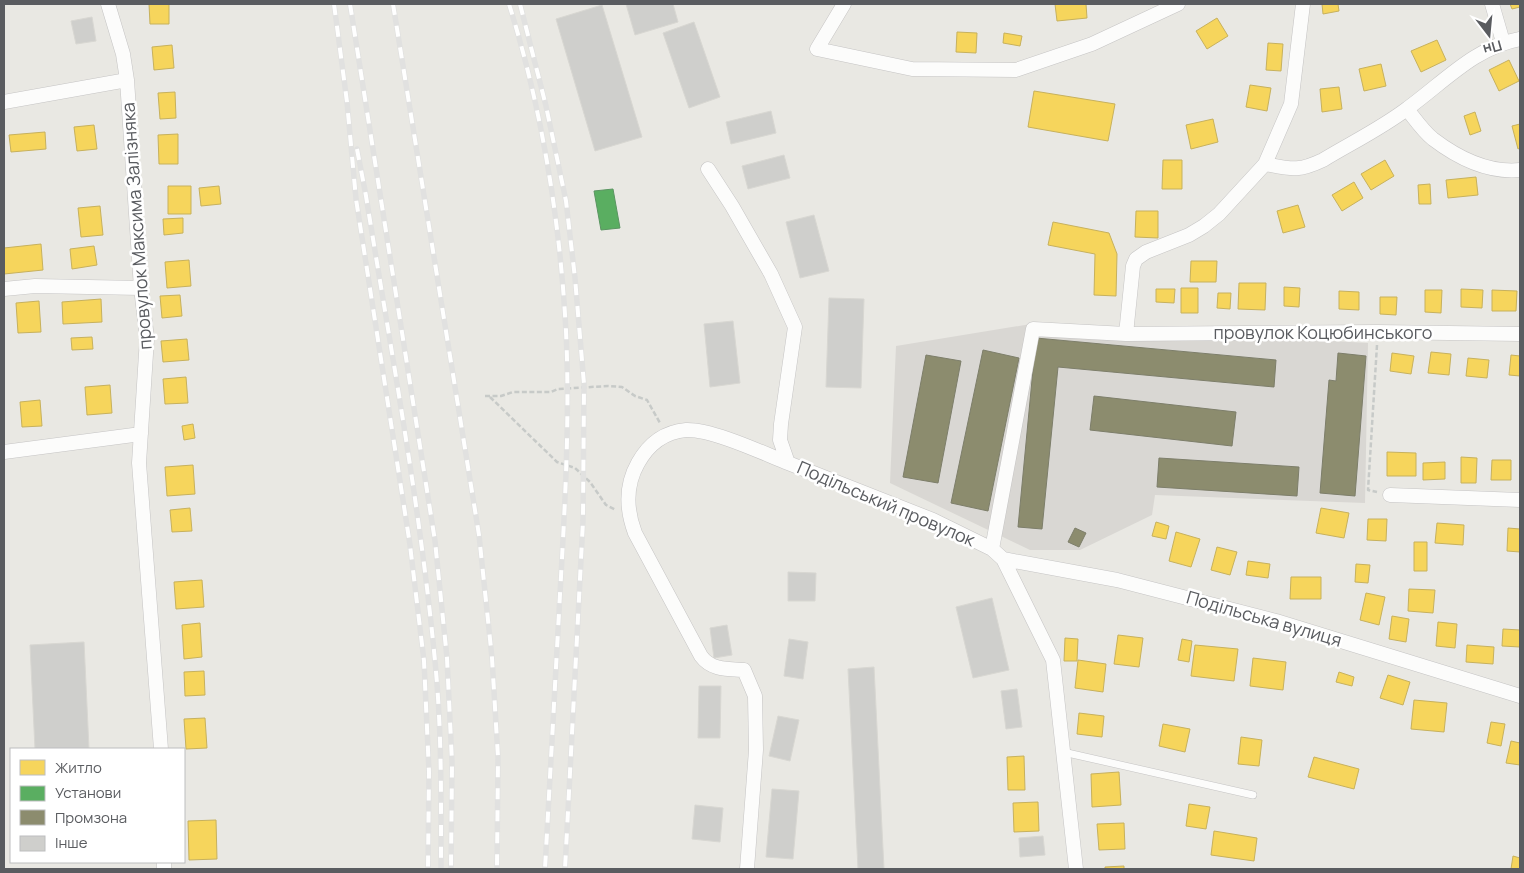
<svg xmlns="http://www.w3.org/2000/svg" width="1524" height="873" viewBox="0 0 1524 873" font-family="Manrope,sans-serif">
<style>
.industrial{fill:#d9d7d3}
.homes{fill:#f6d55c;stroke:#c7b15d}
.public{fill:#5aae61;stroke:#5a9561}
.industry{fill:#8c8c6e;stroke:#7d7e6a}
.building{fill:#cfcfcc;stroke:#d8d7d2}
.lines{fill:none;stroke-linecap:round;stroke-linejoin:round}
.service-casing{stroke:#c5c4c4;stroke-width:8}
.minor-casing{stroke:#c5c4c4;stroke-width:15}
.path{stroke:#c7cac8;stroke-width:2.5;stroke-dasharray:5 2.5;stroke-linecap:butt}
.service{stroke:#fcfcfb;stroke-width:7}
.minor{stroke:#fcfcfb;stroke-width:14}
.rail-casing{stroke:#e1e1e0;stroke-width:5.5}
.rail{stroke:#fff;stroke-width:4;stroke-dasharray:11;stroke-linecap:butt}
.labels{text-anchor:middle;stroke-width:5;stroke-linejoin:round;paint-order:stroke}
.street-label{font-size:18px;fill:#5a5c60;stroke:#fff}
</style>
<rect width="100%" height="100%" fill="#e9e8e3"/>
<path class="industrial" d="M1031 324 1368 343 1365 503 1155 495 1152 515 1080 550H1030L890 483 896 346Z"/>
<path class="homes" d="M149 4H169V24H150Z
M1055 4H1086L1087 18 1057 21Z
M1322 4H1338L1339 11 1323 14Z
M1510 4H1520V7L1512 9Z
M1217 18 1228 36 1207 49 1196 31Z
M957 32 977 33 976 53 956 52Z
M1004 33 1022 36 1020 46 1003 43Z
M1437 40 1446 60 1421 72 1411 51Z
M1268 43 1283 44 1281 71 1266 70Z
M172 45 174 68 154 70 152 47Z
M1509 60 1519 81 1499 91 1489 70Z
M1381 64 1386 86 1364 91 1359 69Z
M1250 85 1271 88 1267 111 1246 107Z
M1339 87 1342 109 1322 112 1320 89Z
M1034 91 1115 104 1108 141 1028 127Z
M175 92 176 118 160 119 158 93Z
M1475 112 1481 131 1470 135 1464 116Z
M1213 119 1218 142 1191 149 1186 125Z
M1520 124V148L1518 149 1512 126Z
M94 125 97 149 77 151 74 127Z
M45 132 46 149 11 152 9 135Z
M178 134V164H159L158 135Z
M1163 160H1182V189H1162Z
M1385 160 1394 176 1371 190 1361 174Z
M1476 177 1478 195 1448 198 1446 180Z
M1354 182 1363 198 1342 211 1332 195Z
M1430 184 1431 204H1419L1418 185Z
M168 186H191V214H168Z
M219 186 221 204 201 206 199 188Z
M1298 205 1305 227 1283 233 1277 211Z
M100 206 103 235 81 237 78 208Z
M1136 211H1158V238L1135 237Z
M183 218V233L164 235 163 219Z
M1053 222 1109 233 1117 254 1116 296 1094 295 1095 254 1048 245Z
M41 244 43 270 4 274V248Z
M94 246 97 265 72 269 70 249Z
M189 260 191 286 167 288 165 262Z
M1191 261H1217L1216 282H1190Z
M1239 283H1266L1265 310 1238 309Z
M1284 287 1300 288 1299 307 1284 306Z
M1181 288H1198V313H1181Z
M1156 289H1175L1174 303 1156 302Z
M1461 289 1483 290 1482 308 1461 307Z
M1425 290H1442L1441 313 1425 312Z
M1492 290 1517 291 1516 311H1492Z
M1339 291 1359 292V310L1339 309Z
M1218 293H1231L1230 309 1217 308Z
M180 295 182 316 162 318 160 296Z
M1380 297H1397L1396 315 1380 314Z
M101 299 102 322 63 324 62 302Z
M39 301 41 332 18 333 16 303Z
M92 337 93 349 72 350 71 338Z
M187 339 189 360 163 362 161 341Z
M1431 352 1451 354 1449 375 1428 373Z
M1392 353 1414 356 1411 374 1390 371Z
M1511 355 1520 356V376L1509 375Z
M1468 358 1489 360 1487 378 1466 376Z
M186 377 188 403 165 404 163 379Z
M110 385 112 413 87 415 85 387Z
M40 400 42 426 22 427 20 402Z
M193 424 195 438 184 440 182 426Z
M1387 452 1416 453V476H1387Z
M1461 457 1477 458 1476 483H1461Z
M1492 460H1511V480H1491Z
M1445 462V479L1423 480V463Z
M193 465 195 494 167 496 165 467Z
M190 508 192 531 172 532 170 510Z
M1321 508 1349 513 1344 538 1316 533Z
M1368 519H1387L1386 541 1367 540Z
M1156 522 1169 526 1166 539 1152 536Z
M1437 523 1464 525 1463 545 1435 543Z
M1508 528 1520 529V552L1507 551Z
M1176 532 1200 539 1191 567 1169 561Z
M1414 542H1427V571H1414Z
M1217 547 1237 552 1230 575 1211 570Z
M1248 561 1270 564 1268 578 1246 575Z
M1356 564 1370 565 1368 583 1355 582Z
M1291 577H1321V599H1290Z
M202 580 204 607 176 609 174 582Z
M1409 589 1435 590 1433 613 1408 611Z
M1366 593 1385 597 1379 625 1360 620Z
M1392 616 1409 619 1406 642 1389 639Z
M1438 622 1457 624 1455 648 1436 646Z
M200 623 202 657 184 659 182 625Z
M1503 629 1520 630V647L1502 646Z
M1118 635 1143 638 1139 667 1114 664Z
M1065 638 1078 639 1077 661H1064Z
M1182 639 1192 641 1189 662 1178 660Z
M1195 645 1238 649 1234 681 1191 676Z
M1467 645 1494 647 1493 664 1466 662Z
M1253 658 1286 662 1283 690 1250 686Z
M1078 660 1106 664 1103 692 1075 688Z
M204 671 205 695 185 696 184 672Z
M1339 672 1354 677 1352 686 1336 682Z
M1388 675 1410 682 1403 705 1380 698Z
M1414 700 1447 703 1444 732 1411 729Z
M1079 713 1104 716 1102 737 1077 734Z
M205 718 207 748 186 749 184 719Z
M1491 722 1505 724 1501 746 1487 743Z
M1163 724 1190 729 1185 752 1159 746Z
M1241 737 1262 740 1259 766 1238 764Z
M1511 741 1520 743V765L1506 763Z
M1024 756 1025 790H1008L1007 757Z
M1314 757 1359 769 1354 789 1308 777Z
M1119 772 1121 805 1092 807 1091 774Z
M1038 802 1039 831 1014 832 1013 803Z
M1189 804 1210 807 1206 829 1186 826Z
M216 820 217 859 189 860 188 821Z
M1124 823 1125 849 1099 850 1097 824Z
M1214 831 1257 838 1254 861 1211 855Z
M1513 856 1520 858V869H1511Z
M1124 866V869H1105V867Z"/>
<path class="public" d="M613 189 620 228 601 230 594 191Z"/>
<path class="industry" d="M1036 338 1276 360 1274 387 1058 367 1042 529 1018 527Z
M983 350 1019 358 988 511 951 503Z
M1338 353 1366 356 1355 496 1320 493 1329 380 1336 381Z
M926 355 961 361 938 483 903 477Z
M1094 396 1236 412 1232 446 1090 430Z
M1159 458 1299 467 1297 496 1157 487Z
M1075 528 1086 533 1079 547 1068 542Z"/>
<path class="building" d="M626 4H673L678 22 635 35Z
M602 5 642 137 595 151 556 19Z
M92 17 96 41 76 44 71 21Z
M694 22 720 97 689 108 663 33Z
M771 111 776 133 731 144 726 122Z
M784 155 790 178 748 189 742 166Z
M814 215 829 271 800 278 786 222Z
M829 298 864 299 861 388 826 387Z
M733 321 740 383 710 387 704 324Z
M788 572 816 573 815 601H788Z
M992 598 1009 670 973 678 956 607Z
M727 625 732 655 714 658 710 628Z
M789 639 808 642 803 679 784 676Z
M84 642 89 749H35L30 645Z
M874 667 884 869H858L848 669Z
M699 686H721L720 738H698Z
M1017 689 1022 727 1006 729 1001 691Z
M778 716 799 720 790 761 769 756Z
M772 789 799 791 793 859 766 857Z
M695 805 723 808 720 842 692 839Z
M1043 836 1045 855 1020 857 1019 838Z"/>
<g class="lines">
<defs>
<path id="service" d="M1063 752 1253 795"/>
<path id="minor" d="M108 4 123 54 127 80 141 288 147 338 139 463 161 749
M844 4 817 49 912 69 1016 70 1092 44 1178 4
M1492 4 1503 42
M4 102 127 80
M1407 109C1415 119 1423 131 1433 139 1458 158 1489 173 1520 170
M1265 164C1291 169 1298 172 1323 160 1351 143 1382 128 1408 108 1444 82 1475 47 1520 39
M708 169 732 206 771 274 795 327 781 424 780 440 788 463 933 520 992 549 1003 559 1053 660 1076 869
M4 289 35 286 141 288
M1126 334 1133 266 1136 259 1146 252 1189 235 1204 226 1219 214 1265 164 1291 104 1303 4
M4 452 141 434
M1390 495 1520 500
M992 549 1033 329 1126 334 1377 332 1520 334
M1003 559 1117 580 1276 621 1520 696
M164 862V869
M747 869 756 750 755 696 744 670C727 669 711 670 701 656L635 533C626 509 625 486 638 463 648 445 664 432 686 430 712 429 763 453 788 463"/>
</defs>
<use href="#service" class="service-casing"/>
<use href="#minor" class="minor-casing"/>
<path class="path" d="M1377 345 1368 490 1377 492
M485 396H501L513 392H551L558 389 608 386 622 387 635 396 647 400 660 423
M490 397 557 462 575 468 590 482 606 505 616 510"/>
<use href="#service" class="service"/>
<use href="#minor" class="minor"/>
<defs>
<path id="rail" d="M334 4 347 102 356 199 410 545 424 661 429 772 428 869
M350 4 435 541 447 658 452 762 451 869
M393 4 479 535 492 658 498 757 497 869
M509 4C542 109 560 221 566 331 570 419 565 506 560 594 555 686 550 777 545 869
M520 4 546 106 566 201 575 278 584 384 583 521 565 869
M357 149 366 196C391 351 420 505 435 661 442 730 441 800 441 869"/>
</defs>
<use href="#rail" class="rail-casing"/>
<use href="#rail" class="rail"/>
</g>
<g class="labels">
<g class="street-label">
<text transform="translate(137 226) rotate(-94)" y="6">провулок Максима Залізняка</text>
<text x="1323" y="339">провулок Коцюбинського</text>
<text transform="translate(886 504) rotate(23)" y="6">Подільський провулок</text>
<text transform="translate(1264 619) rotate(16)" y="6">Подільська вулиця</text>
</g>
</g>
<rect width="1524" height="873" fill="none" stroke="#5a5c60" stroke-width="10"/>
<rect x="10" y="748" width="175" height="115" fill="#ffffff" stroke="#bdbebf"/>
<rect x="20" y="760" width="25" height="15" fill="#f6d55c" stroke="#bdbebf"/>
<text x="55" y="773" font-size="15" fill="#5a5c60">Житло</text>
<rect x="20" y="786" width="25" height="15" fill="#5aae61" stroke="#bdbebf"/>
<text x="55" y="798" font-size="15" fill="#5a5c60">Установи</text>
<rect x="20" y="810" width="25" height="15" fill="#8c8c6e" stroke="#bdbebf"/>
<text x="55" y="823" font-size="15" fill="#5a5c60">Промзона</text>
<rect x="20" y="836" width="25" height="15" fill="#cfcfcc" stroke="#bdbebf"/>
<text x="55" y="848" font-size="15" fill="#5a5c60">Інше</text>
<g transform="translate(1489 35) rotate(164)" stroke="#ffffff" stroke-width="4" paint-order="stroke">
<path d="M0-4L9 19L0 12L-9 19Z" fill="#5a5c60"/>
<text y="-8" font-size="14" font-weight="bold" text-anchor="middle" fill="#5a5c60">Пн</text>
</g>
</svg>
